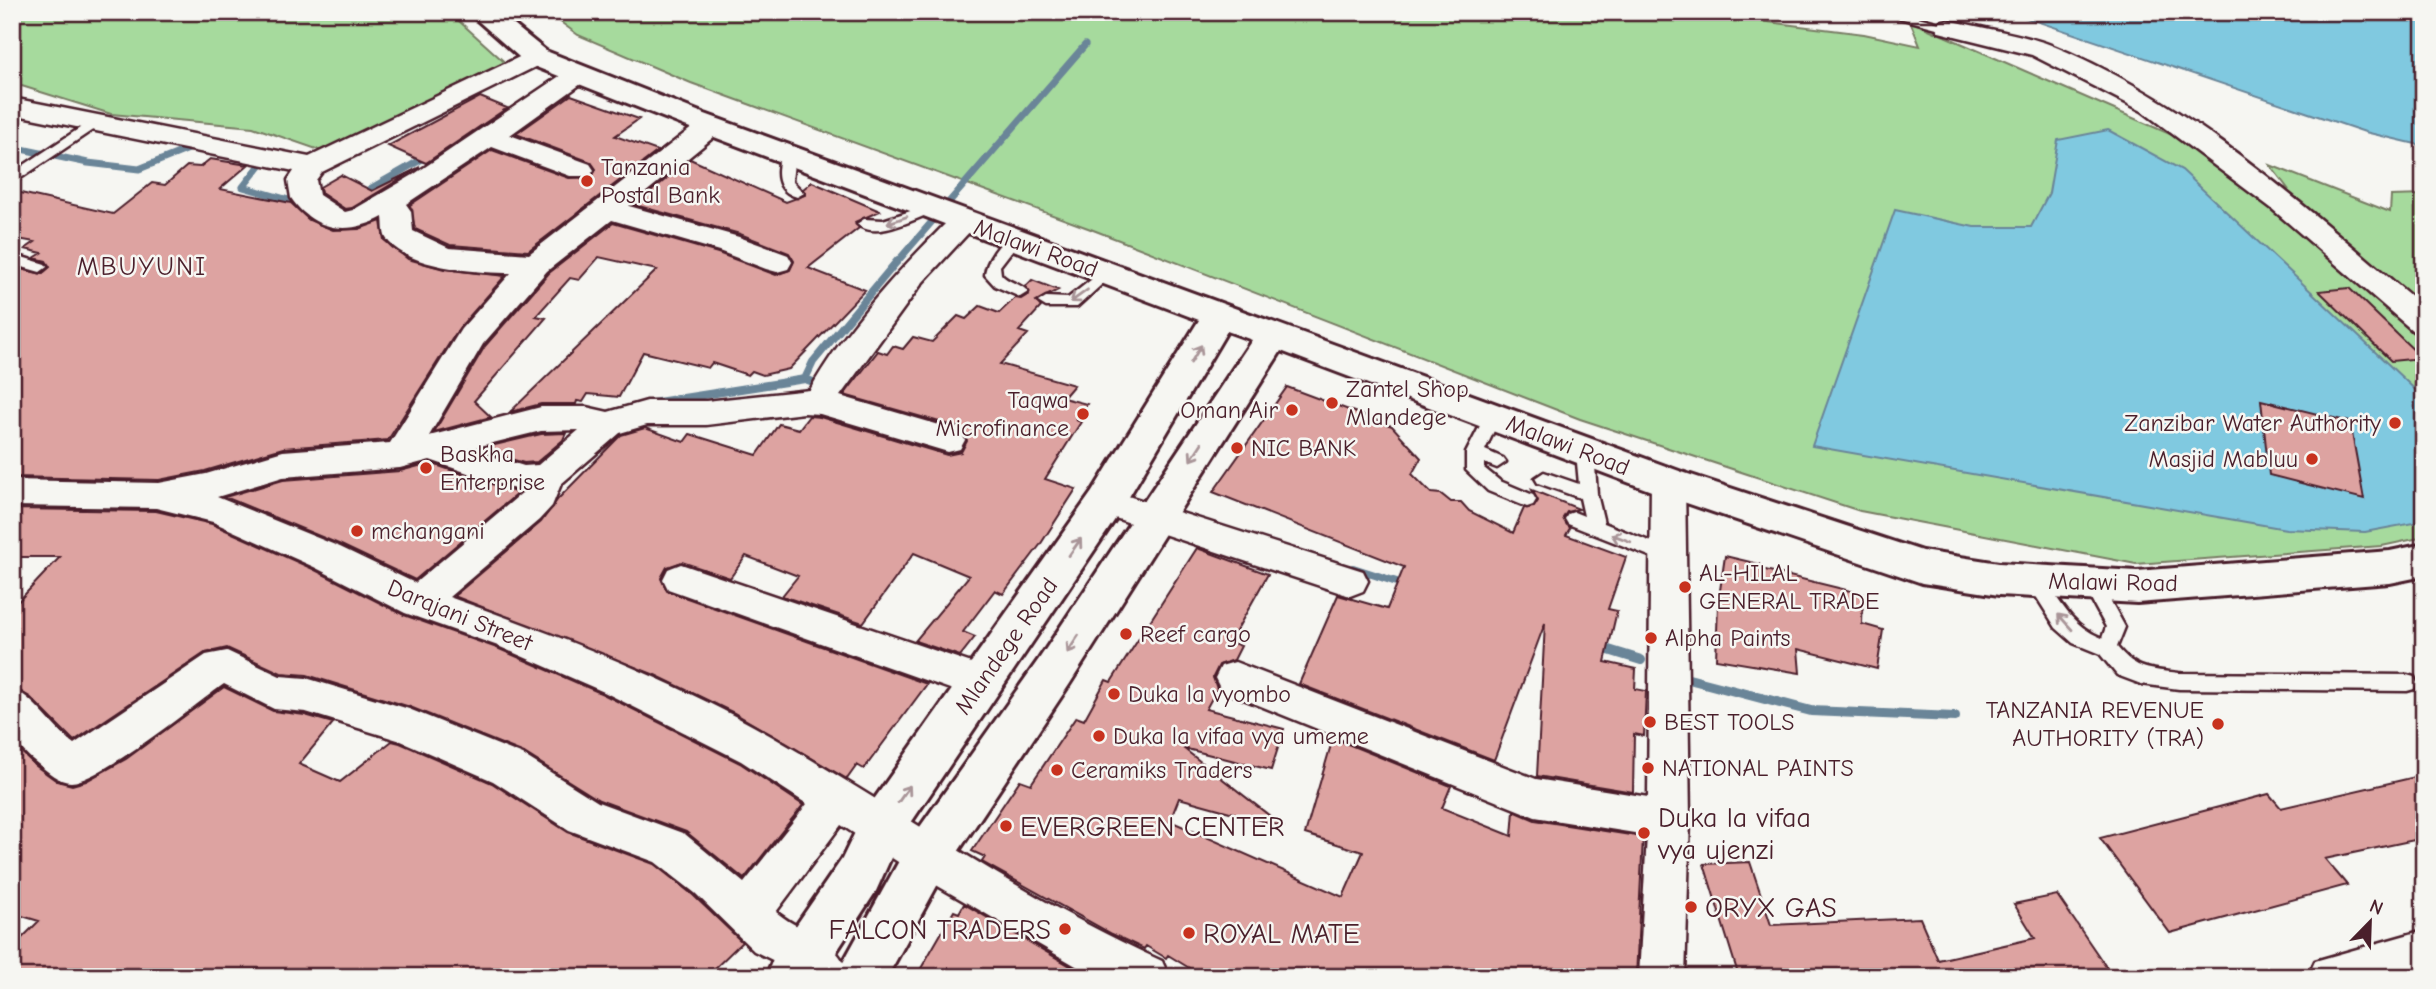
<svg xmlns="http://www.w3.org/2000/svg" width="2436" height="989" viewBox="0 0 2436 989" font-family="'Comic Neue',sans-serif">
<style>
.green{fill:#a6da9d;stroke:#787c64;stroke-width:2}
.water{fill:#80c9e0;stroke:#6a8598;stroke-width:2}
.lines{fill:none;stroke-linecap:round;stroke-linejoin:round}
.stream-far2{stroke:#6a8598;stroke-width:7}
.stream-far1{stroke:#6a8598;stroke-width:8}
.stream{stroke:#6a8598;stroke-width:10}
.building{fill:#dda3a1;stroke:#4a1f2b;stroke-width:2}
.lane-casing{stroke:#4a1f2b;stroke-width:5}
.street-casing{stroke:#4a1f2b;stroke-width:5}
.primary-casing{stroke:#4a1f2b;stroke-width:6}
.lane{fill:#f6f6f2;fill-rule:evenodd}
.street{fill:#f6f6f2;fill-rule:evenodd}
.primary{fill:#f6f6f2;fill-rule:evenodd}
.oneway{stroke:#a99598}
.poi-dot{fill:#c8321e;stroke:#f6f6f2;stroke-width:2.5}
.labels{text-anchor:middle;stroke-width:5;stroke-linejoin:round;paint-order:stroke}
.poi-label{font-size:24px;fill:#4a1f2b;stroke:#f6f6f2;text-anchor:start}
.street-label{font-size:24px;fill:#4a1f2b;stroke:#f6f6f2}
.neighbourhood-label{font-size:26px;letter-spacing:2px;fill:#4a1f2b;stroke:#f6f6f2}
.near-poi-label{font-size:28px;fill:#4a1f2b;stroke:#f6f6f2;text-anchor:start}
</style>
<rect width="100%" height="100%" fill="#f6f6f2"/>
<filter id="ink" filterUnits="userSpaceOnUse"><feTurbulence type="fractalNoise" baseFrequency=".0143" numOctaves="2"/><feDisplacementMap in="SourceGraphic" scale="14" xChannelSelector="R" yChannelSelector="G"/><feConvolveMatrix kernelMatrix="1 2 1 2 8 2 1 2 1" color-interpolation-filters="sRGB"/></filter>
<g filter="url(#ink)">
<path class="green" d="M12 12H449L510 67 325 152 253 127 111 114 12 83Z
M547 12H1687L1864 34 1920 46 1910 21 2209 151 2289 190 2270 165 2390 212 2391 196 2424 195V537L2382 546 2136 564 1860 511 1580 419 1088 228 691 83 578 35Z"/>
<path class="water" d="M2009 12H2424V146L2365 132Z
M2108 130 2182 170 2424 398V521L2365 532 2286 529 1812 446 1895 210 1974 227H2031L2049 193 2058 140Z"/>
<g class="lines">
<path class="stream-far2" d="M12 147 88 163 139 169 196 146
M261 158 265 159 243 187 303 204
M361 194 431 154
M897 262 1085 45"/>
<path class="stream-far1" d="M805 379 813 362 898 260
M645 404 805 379 893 411
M1353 568 1406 585"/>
<path class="stream" d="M1599 647 1641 660
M1685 678 1811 711 1955 717"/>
</g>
<path class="building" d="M571 95 639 119 615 136 658 151 528 251 450 245 415 229 410 205 492 150 569 178 592 177 596 169 591 162 516 134Z
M480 97 507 108 426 163 388 146Z
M210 159 248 165 220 189 291 203 309 220 333 230 359 229 381 221 384 240 408 259 444 269 505 276 459 328 388 440 283 448 205 471 159 480 12 477V274L20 269 42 274 50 267 46 261 34 258 42 253 25 249 35 242 12 238V191L113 214 152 183 165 185 187 166 200 167Z
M690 159 786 202 805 195 803 189 812 182 880 211 855 222 859 228 808 268 865 290 789 369 763 375 752 371 748 375 712 363 708 368 643 352 619 397 588 394 583 402 577 401 576 404H541L510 412 657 270 599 257 579 280 570 278 536 316 546 318 474 401 491 417 434 432 485 346 549 273 613 223 718 253 776 275 790 270 794 261 789 253 740 234 635 205Z
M420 167 352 208 345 209 321 193 320 187 341 175 372 191Z
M1032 280 1058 290 1036 301 1041 307 1019 331 1028 334 1000 364 1074 385 1063 398 1087 404 1076 420 1081 422 1045 479 1076 489 1040 545 1003 594 995 590 963 632 975 637 960 656 915 641 969 576 914 553 863 623 782 596 798 576 746 556 730 578 682 562 667 567 661 578 667 591 927 684 864 769 857 765 847 779 734 713 655 675 454 596 541 522 558 499 614 442 621 435 645 428 684 442 690 434 757 455 779 424 799 429 809 416 820 417 947 455 961 452 967 441 961 428 844 395 878 351 887 354 893 346 903 349 913 337 932 342 958 316 966 319 980 306 999 313 1015 298 1021 299 1029 294 1026 286Z
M2349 288 2422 358 2391 361 2319 291Z
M1287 387 1392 426 1421 458 1412 474 1431 493 1441 494 1451 502H1461L1469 511 1513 533 1524 508 1534 507 1538 501 1532 490 1579 509 1567 512 1563 518 1570 528 1566 535 1626 557 1608 609 1617 611 1605 662 1636 669 1635 689 1646 691 1644 736 1634 734 1633 792 1537 776 1545 623 1494 760 1299 684 1338 595 1387 609 1404 567 1213 492Z
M2261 400 2350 422 2364 499 2269 475Z
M566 433 563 440 537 462 524 463 478 449 541 434Z
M430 463 518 493 415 580 341 545 225 497 283 480 400 471Z
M12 509 156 511 212 524 313 569 404 615 497 648 603 694 740 763 803 805 744 879 686 832 599 800 524 753 410 707 307 675 281 673 227 648 205 653 74 741 30 697 12 687V608L60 557H12Z
M1197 548 1268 574 1230 642 1241 646 1234 660 1219 665 1213 677 1217 689 1206 709 1284 729 1271 770 1183 748 1284 827 1179 798 1170 821 1343 897 1363 852 1305 834 1333 738 1451 786 1442 808 1512 836 1514 811 1535 820 1643 837 1636 977H1204L1168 955 1166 958 1146 946 1144 949 1112 934 982 862 985 857 972 851 1020 780 1031 784 1076 717 1084 720 1106 680 1111 682Z
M1725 556 1759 564 1761 569 1863 594 1862 624 1883 630 1877 669 1798 649 1800 673 1716 659 1718 604Z
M224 687 273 711 305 715 333 723 299 764 340 782 392 741 400 743 492 783 568 832 654 864 693 895 742 942 706 977H12V948L39 921 12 913V737L18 749 36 766 57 781 72 785 86 781 126 759Z
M2424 775V838L2325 859 2347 885 2170 933 2100 838 2269 794 2281 808Z
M1750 862 1771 925 1920 918 1938 960 2035 938 2014 904 2057 895 2113 977H1739L1704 864Z
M964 904 1089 977H916L954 911 959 913Z"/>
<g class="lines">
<defs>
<path id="lane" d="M1877 12H1900L1954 27 1948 31Z
M95 118 102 122 100 125 12 184V173Z
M788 150 795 154 792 181 804 193 797 197C775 191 776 172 781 154Z
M929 205 936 209 934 212C914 219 875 241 857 224L864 219 883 220Z
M1013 235 1020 240 1000 266 1001 274C1008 283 1021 283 1028 292L1020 297 995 286 985 275C986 261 1000 240 1013 235Z
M12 254 45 264 47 267 40 272 12 264Z
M1106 268 1111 270 1114 273 1111 276 1077 307H1046L1038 302 1046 297 1068 298Z
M1493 410 1501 416 1485 450 1503 458 1506 462 1497 468 1484 463V468L1500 481 1533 495 1536 500 1533 505 1527 507 1488 491 1466 470V453L1487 412Z
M1585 446 1594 452 1597 494 1604 523 1674 551 1677 556 1674 561H1662L1568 524 1565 519 1568 514 1574 512 1584 516 1580 498 1538 483 1535 478 1544 472 1579 484 1576 452Z
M2036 575 2043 577C2060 602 2072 626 2102 638L2106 627 2083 585 2085 580H2099L2125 627 2117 647C2137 671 2149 669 2179 673L2407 675 2414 677 2417 683 2414 689 2407 691 2179 689 2141 684 2117 675 2100 654 2073 643 2056 628 2027 582 2029 577Z"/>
<path id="street" d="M1948 20C1981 28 2019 33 2051 45 2193 102 2308 210 2424 307V334L2413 331 2271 208 2142 111 2032 55 1939 32 1936 27 1939 22Z
M536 49 545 52 549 57 545 62 322 172 316 180 319 195 345 212 353 210 413 175 570 69H588L592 74 588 79 510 135 590 164 594 170 590 176H570L492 147 406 204 411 211 413 231 449 248 529 254 702 120H720L724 126 720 132 629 206 739 237 788 255 792 262 788 269 777 272 766 269 719 251 612 220 547 271 483 344 429 436 541 407H586L608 412 647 401H706L810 390C847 325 901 268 953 216L963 213 973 216 977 222 973 228 923 282 840 396 960 431 965 440 960 449 948 452 820 414 804 413 706 425H647L620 433 561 484 552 506 539 520 449 597C557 635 671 679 771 736 901 811 1024 899 1162 961L1169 977H1095L912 871 841 825 776 912C808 938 832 932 851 977H798L791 969 754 951 695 893 655 862 569 830 493 781 401 741 306 712 274 709 224 684C196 704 99 782 71 782 59 782 47 771 38 764 6 739 12 727 12 689 35 697 51 727 74 744L206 655 227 651 280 676 306 678 409 709 523 755 598 802 685 834 744 883 807 804 741 761 604 692 498 646 405 613 314 567 213 522 156 508 12 506V480L159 483 206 474 283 451 390 443 461 329 511 273C480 273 405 268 386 238 383 232 384 224 383 217 350 235 314 232 291 198L288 180 294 171 12 114V98L309 157ZM579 430 538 465 524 466 468 449 541 431ZM430 460 523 492 415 583 340 547 217 497 283 477 400 468Z
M1668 469 1680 473 1685 482 1690 819 1685 977H1639L1647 835 1535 817 1221 690 1215 678 1221 666 1235 662 1536 779 1648 797 1651 482 1656 473Z
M1106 489 1363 571 1368 581 1363 591 1350 596 1094 511 1088 502 1094 493Z
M681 564 995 671 1001 683 995 695 981 700 668 589 663 579 668 569Z
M2424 930V974L2308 977 2315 961Z"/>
<path id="primary" d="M468 12H498L546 51 705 114 1682 472 1922 551 1999 563 2137 571 2390 551 2424 544V576L2390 583 2137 603 1999 595 1922 583 1654 492 1281 351 1069 685 944 873 887 977H835L910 841 1039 659 1252 340 1227 331 1120 512 898 842 876 891 820 977H766L773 959 842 859 865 812 1092 492 1199 320 685 126 526 63Z"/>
</defs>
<use href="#lane" class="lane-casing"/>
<use href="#street" class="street-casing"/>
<use href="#primary" class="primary-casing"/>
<use href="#lane" class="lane"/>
<use href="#street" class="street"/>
<use href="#primary" class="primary"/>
</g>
<defs><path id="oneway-shaft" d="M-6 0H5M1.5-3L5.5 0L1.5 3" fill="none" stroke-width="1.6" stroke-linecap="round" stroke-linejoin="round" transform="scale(1.75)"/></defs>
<g class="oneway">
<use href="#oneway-shaft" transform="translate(897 220) rotate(161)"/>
<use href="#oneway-shaft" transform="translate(1079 296) rotate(144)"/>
<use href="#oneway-shaft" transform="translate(1196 354) rotate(-59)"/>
<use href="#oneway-shaft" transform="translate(1196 452) rotate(123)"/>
<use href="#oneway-shaft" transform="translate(1621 538) rotate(-159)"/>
<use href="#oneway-shaft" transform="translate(1075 547) rotate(-55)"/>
<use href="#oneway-shaft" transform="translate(2065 622) rotate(-132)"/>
<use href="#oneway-shaft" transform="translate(1073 644) rotate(123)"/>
<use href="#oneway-shaft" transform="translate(904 794) rotate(-55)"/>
</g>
</g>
<g class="poi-dot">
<circle cx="587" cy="181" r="7"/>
<circle cx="1332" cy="403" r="7"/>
<circle cx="1292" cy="410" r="7"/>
<circle cx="1083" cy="414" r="7"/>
<circle cx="2395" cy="423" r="7"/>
<circle cx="1237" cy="448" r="7"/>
<circle cx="2312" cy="459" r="7"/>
<circle cx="426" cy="468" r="7"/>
<circle cx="357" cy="531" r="7"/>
<circle cx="1685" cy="587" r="7"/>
<circle cx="1126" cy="634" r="7"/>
<circle cx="1651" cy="638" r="7"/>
<circle cx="1114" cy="694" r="7"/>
<circle cx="1650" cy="722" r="7"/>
<circle cx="2218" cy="724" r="7"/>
<circle cx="1099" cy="736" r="7"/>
<circle cx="1648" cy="768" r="7"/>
<circle cx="1057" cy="770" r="7"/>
<circle cx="1006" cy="826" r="7"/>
<circle cx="1644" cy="833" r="7"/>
<circle cx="1691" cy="907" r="7"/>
<circle cx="1065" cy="929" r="7"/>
<circle cx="1189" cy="933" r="7"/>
</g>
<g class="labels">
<g class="poi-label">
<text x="601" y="175">Tanzania<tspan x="601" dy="28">Postal Bank</tspan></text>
<text x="1346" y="397">Zantel Shop<tspan x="1346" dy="28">Mlandege</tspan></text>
<text x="1069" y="408" text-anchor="end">Taqwa<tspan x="1069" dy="28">Microfinance</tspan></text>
<text x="1278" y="418" text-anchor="end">Oman Air</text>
<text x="2381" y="431" text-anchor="end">Zanzibar Water Authority</text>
<text x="1251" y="456">NIC BANK</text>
<text x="440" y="462">Baskha<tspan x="440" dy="28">Enterprise</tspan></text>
<text x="2298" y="467" text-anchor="end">Masjid Mabluu</text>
<text x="371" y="539">mchangani</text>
<text x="1699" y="581">AL-HILAL<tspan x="1699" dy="28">GENERAL TRADE</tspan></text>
<text x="1140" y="642">Reef cargo</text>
<text x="1665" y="646">Alpha Paints</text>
<text x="1128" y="702">Duka la vyombo</text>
<text x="2204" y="718" text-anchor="end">TANZANIA REVENUE<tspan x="2204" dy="28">AUTHORITY (TRA)</tspan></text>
<text x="1664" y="730">BEST TOOLS</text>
<text x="1113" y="744">Duka la vifaa vya umeme</text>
<text x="1662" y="776">NATIONAL PAINTS</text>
<text x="1071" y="778">Ceramiks Traders</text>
</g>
<g class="street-label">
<text transform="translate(1036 248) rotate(20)" y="8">Malawi Road</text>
<text transform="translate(1568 445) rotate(21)" y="8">Malawi Road</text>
<text transform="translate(2113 582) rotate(1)" y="8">Malawi Road</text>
<text transform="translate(460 615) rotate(22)" y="8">Darajani Street</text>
<text transform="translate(1006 646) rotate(-55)" y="8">Mlandege Road</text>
</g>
<g class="neighbourhood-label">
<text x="142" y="275">MBUYUNI</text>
</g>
<g class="near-poi-label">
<text x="1658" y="827">Duka la vifaa<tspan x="1658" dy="32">vya ujenzi</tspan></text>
<text x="1020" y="836">EVERGREEN CENTER</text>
<text x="1705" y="917">ORYX GAS</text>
<text x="1051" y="939" text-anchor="end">FALCON TRADERS</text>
<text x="1203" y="943">ROYAL MATE</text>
</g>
</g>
<rect width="2436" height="989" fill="none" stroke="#f6f6f2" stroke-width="42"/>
<rect x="21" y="21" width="2394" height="947" fill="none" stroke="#4a1f2b" stroke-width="2.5" filter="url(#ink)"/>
<g transform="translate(2370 922) rotate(23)" stroke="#f6f6f2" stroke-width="5" paint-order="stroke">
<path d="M0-5L12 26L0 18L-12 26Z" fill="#4a1f2b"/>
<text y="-10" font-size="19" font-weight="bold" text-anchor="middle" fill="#4a1f2b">N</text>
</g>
</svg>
